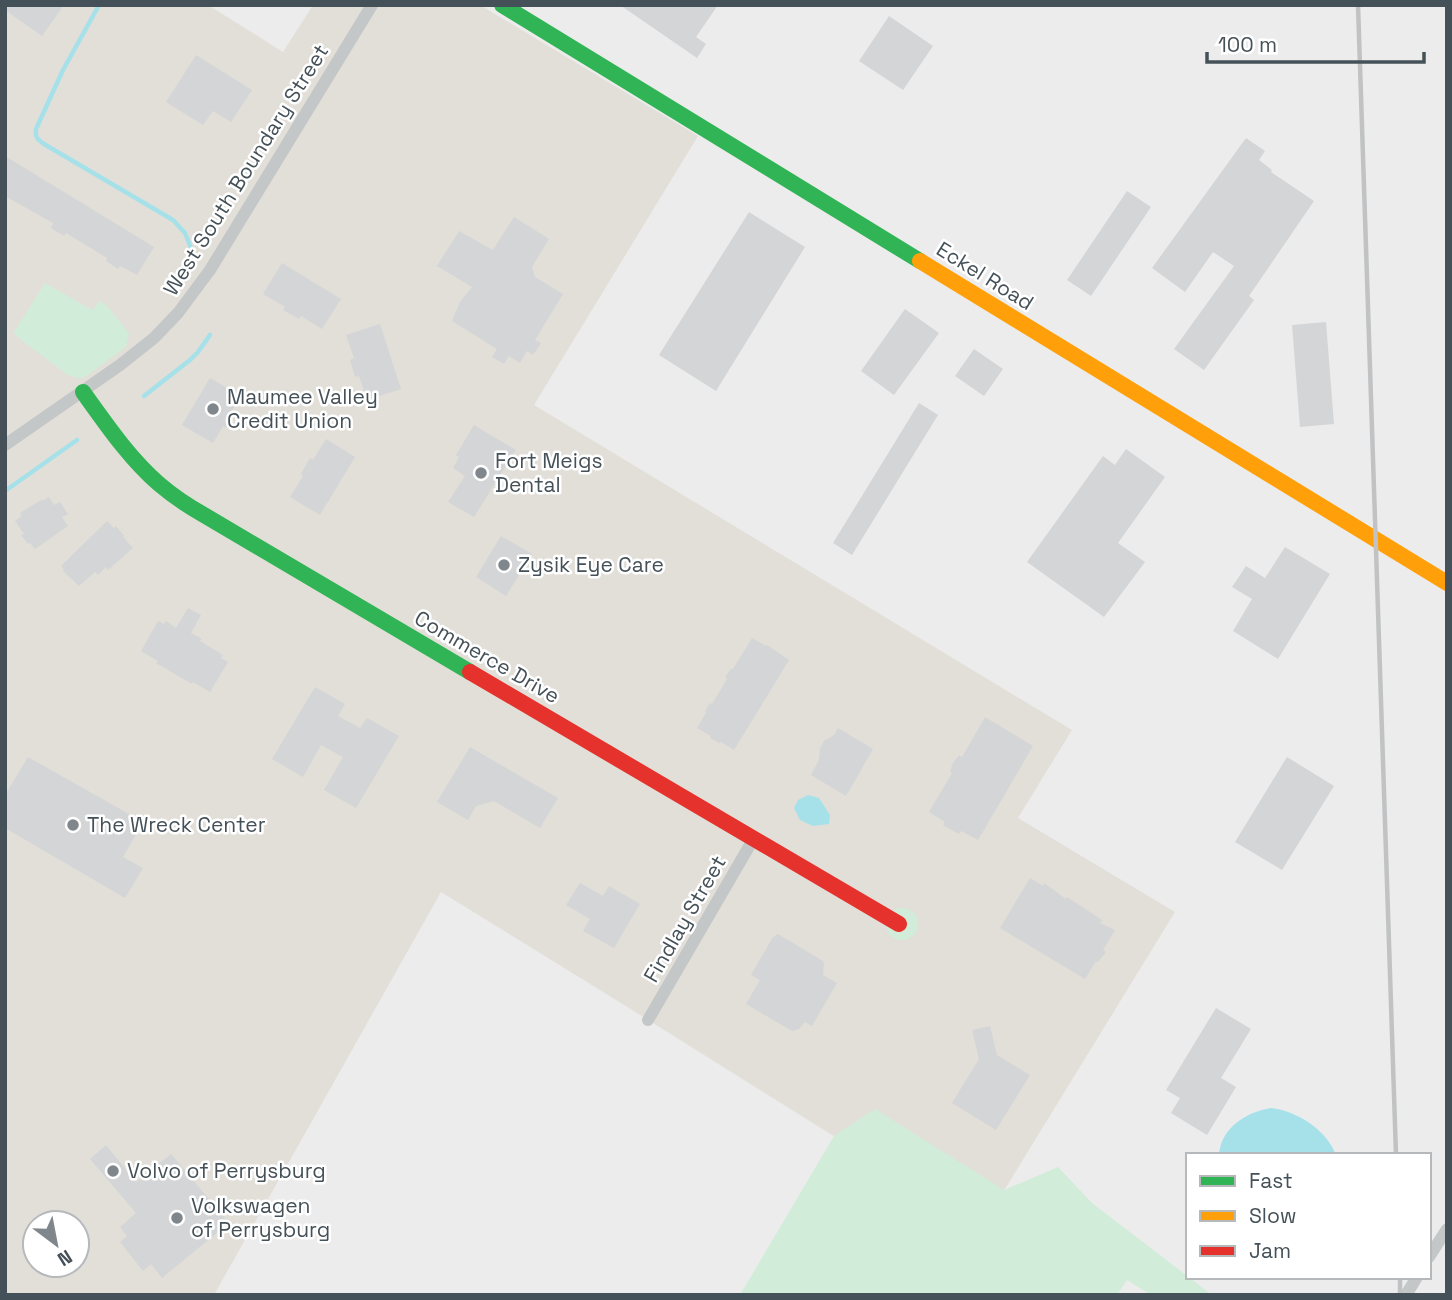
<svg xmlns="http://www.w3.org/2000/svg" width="1452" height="1300" viewBox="0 0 1452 1300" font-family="'Space Grotesk',sans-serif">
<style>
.commercial{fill:#e2dfd9;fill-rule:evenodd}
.green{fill:#d1ecd9}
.water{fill:#a6e1e9}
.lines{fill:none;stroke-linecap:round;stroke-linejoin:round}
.stream{stroke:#a6e1e9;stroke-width:4.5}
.building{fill:#d4d5d6}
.street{stroke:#c4c7c8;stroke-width:12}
.fast{stroke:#30b455;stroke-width:16}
.slow{stroke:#ff9f0a;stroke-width:16}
.jam{stroke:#e5322d;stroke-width:16}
.rail{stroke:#c0c2c3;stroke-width:4.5}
.poi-dot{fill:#80878c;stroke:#fff;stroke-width:2.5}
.labels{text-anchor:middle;stroke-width:5;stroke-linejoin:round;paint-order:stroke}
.street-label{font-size:21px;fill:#455158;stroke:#fff}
.poi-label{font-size:21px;fill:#455158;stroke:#fff;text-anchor:start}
</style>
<rect width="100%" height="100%" fill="#edecec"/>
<path class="commercial" d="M5 5H208L283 52 313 5H480L698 136 534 405 1072 730 1018 818 1175 912 981 1228 629 1008 441 892 214 1295H5ZM35 1223H77V1265H35Z"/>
<path class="green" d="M45 283 92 310 100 301 107 306 129 333 126 347 85 377 78 378 68 375 15 335 14 332Z
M886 924a16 16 0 1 1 32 0a16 16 0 1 1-32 0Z
M875 1109 1004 1190 1058 1167 1092 1203 1212 1295H1151L1127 1280 1117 1295H740L834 1136Z"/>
<path class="water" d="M808 795 819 798 830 815 829 824 813 826 800 820 794 808 798 800Z
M1271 1108C1297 1111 1327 1130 1336 1155H1219C1221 1127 1247 1112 1271 1108Z"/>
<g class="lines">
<path class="stream" d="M99 5 63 70 36 129C35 137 37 139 44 144L173 220 185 233 191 248
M144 396 190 360 198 352 210 335
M5 491 77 440"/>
</g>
<path class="building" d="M5 5H64L42 36 5 10Z
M620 5H718L696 37 706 44 697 58Z
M889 16 933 46 903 90 859 61Z
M196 55 252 90 231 122 213 111 203 125 166 102Z
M1246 138 1265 151 1259 160 1272 170 1271 172 1314 201 1249 296 1254 300 1204 370 1174 349 1234 266 1213 252 1185 292 1152 268Z
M5 156 154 247 137 275 120 266 118 269 106 261 107 258 66 233 64 236 51 228 53 223 5 196Z
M1127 191 1151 207 1091 296 1067 280Z
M749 212 805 247 716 391 659 355Z
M514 217 549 239 532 267 535 277 563 294 535 340 541 343 533 355 527 351 520 363 509 356 504 364 492 357 497 349 452 321 460 302 472 287 437 266 459 231 493 250Z
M282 263 341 299 322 329 301 316 299 319 283 310 285 307 263 294Z
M905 309 939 333 894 395 861 371Z
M1326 322 1334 424 1300 427 1292 325Z
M380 324 401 389 367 400 359 376 355 377 350 360 354 358 346 335Z
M974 349 1003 369 984 396 955 376Z
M210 378 241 396 231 412 235 415 227 428 223 426 213 443 182 425Z
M919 403 938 415 852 555 833 543Z
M474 425 516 450 474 517 448 502 465 476 453 468 459 457 456 455Z
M326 439 355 457 320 515 290 497 303 476 301 474 310 458 313 460Z
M1126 449 1165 477 1118 543 1145 562 1104 617 1027 562 1103 456 1115 465Z
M49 497 54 505 60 502 68 514 62 517 68 526 35 549 30 543 28 544 21 535 24 534 15 521 22 516 20 513 41 500 42 501Z
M107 521 114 528 116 526 124 536 123 537 133 548 108 570 106 567 98 575 95 572 79 586 63 571 64 570 61 566Z
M501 536 532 554 506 596 476 577Z
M1285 547 1330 574 1278 659 1233 631 1252 599 1232 587 1246 566 1265 578Z
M188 608 201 615 191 633 202 639 200 641 223 655 221 658 228 662 210 692 193 682 192 684 156 663 158 661 141 651 158 621 164 624 166 621 176 628Z
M752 638 766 646 767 645 789 660 734 750 721 742 719 743 710 738 711 736 697 728 706 713 705 712 707 708 710 703 712 704 727 679 725 677 731 669H733Z
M315 687 345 704 338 716 360 728 367 718 399 736 356 808 324 790 343 757 321 745 303 777 272 759Z
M985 717 1033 746 978 840 961 831 959 834 943 825 945 822 929 812 952 773 950 771 953 763 959 755 962 757Z
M838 728 873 749 846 796 811 775 819 760 820 748 824 741 834 735Z
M470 747 558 798 540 828 494 801 476 806 468 820 437 802Z
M28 757 143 822 123 857 143 868 125 898 5 828V795Z
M1287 757 1334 786 1282 870 1235 842Z
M1030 878 1043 886 1044 883 1066 899 1067 897 1102 920 1100 923 1115 930 1103 950 1106 952 1098 962 1096 961 1085 979 1000 928Z
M580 883 603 896 609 886 640 904 614 948 583 931 590 919 566 905Z
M778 934 823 961 824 964 823 975 837 983 812 1026 805 1022 799 1029 792 1031 746 1004 760 980 751 975 773 937Z
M1216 1008 1251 1029 1221 1078 1236 1087 1207 1135 1171 1113 1180 1098 1166 1090Z
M990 1026 997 1055 1030 1075 996 1130 952 1103 979 1059 972 1030Z
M106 1145 136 1182 171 1154 229 1223 162 1278 151 1264 143 1271 120 1242 127 1236 120 1227 136 1213 90 1159Z"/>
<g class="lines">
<path class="street" d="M5 445 120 365 154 338 178 313 210 270 372 5
M648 1020 754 838
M1429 1257 1447 1229
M1406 1295 1417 1277"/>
<path class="fast" d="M502 5 920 261
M83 392C106 424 129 458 159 484 173 496 188 506 204 515L470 672"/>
<path class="slow" d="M920 261 1447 583"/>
<path class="jam" d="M470 672 899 924"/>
<path class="rail" d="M1358 5 1396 1155
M1400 1277V1295"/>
</g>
<g class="poi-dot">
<circle cx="213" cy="409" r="7"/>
<circle cx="481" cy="473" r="7"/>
<circle cx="504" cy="565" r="7"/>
<circle cx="73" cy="825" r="7"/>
<circle cx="113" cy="1171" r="7"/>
<circle cx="177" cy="1218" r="7"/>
</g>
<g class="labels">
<g class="street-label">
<text transform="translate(246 170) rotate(-58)" y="7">West South Boundary Street</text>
<text transform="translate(985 276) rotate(32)" y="7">Eckel Road</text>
<text transform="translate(487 657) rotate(30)" y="7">Commerce Drive</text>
<text transform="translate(685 919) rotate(-60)" y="7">Findlay Street</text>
</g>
<g class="poi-label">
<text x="227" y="404">Maumee Valley<tspan x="227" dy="24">Credit Union</tspan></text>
<text x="495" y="468">Fort Meigs<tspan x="495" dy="24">Dental</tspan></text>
<text x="518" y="572">Zysik Eye Care</text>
<text x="87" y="832">The Wreck Center</text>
<text x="127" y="1178">Volvo of Perrysburg</text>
<text x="191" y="1213">Volkswagen<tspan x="191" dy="24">of Perrysburg</tspan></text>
</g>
</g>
<rect width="1452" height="1300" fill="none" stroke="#455158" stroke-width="14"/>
<rect x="1186" y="1153" width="245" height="126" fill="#ffffff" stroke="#b5b9bc" stroke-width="2"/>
<rect x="1200" y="1176" width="35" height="10" fill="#30b455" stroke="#b5b9bc" stroke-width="2"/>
<text x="1249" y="1188" font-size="21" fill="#455158">Fast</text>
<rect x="1200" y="1211" width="35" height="10" fill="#ff9f0a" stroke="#b5b9bc" stroke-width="2"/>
<text x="1249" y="1223" font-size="21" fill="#455158">Slow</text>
<rect x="1200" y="1246" width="35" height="10" fill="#e5322d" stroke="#b5b9bc" stroke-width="2"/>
<text x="1249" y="1258" font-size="21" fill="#455158">Jam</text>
<g transform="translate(56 1244) rotate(148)"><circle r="33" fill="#ffffff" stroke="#b5b9bc" stroke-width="2"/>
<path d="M0-5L12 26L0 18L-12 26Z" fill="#80878c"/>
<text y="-10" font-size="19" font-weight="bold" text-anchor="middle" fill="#455158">N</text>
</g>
<path d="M1207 52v10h217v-10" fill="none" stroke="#455158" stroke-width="3.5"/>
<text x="1218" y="52" font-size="21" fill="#455158" stroke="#ffffff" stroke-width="5" paint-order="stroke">100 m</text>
</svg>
